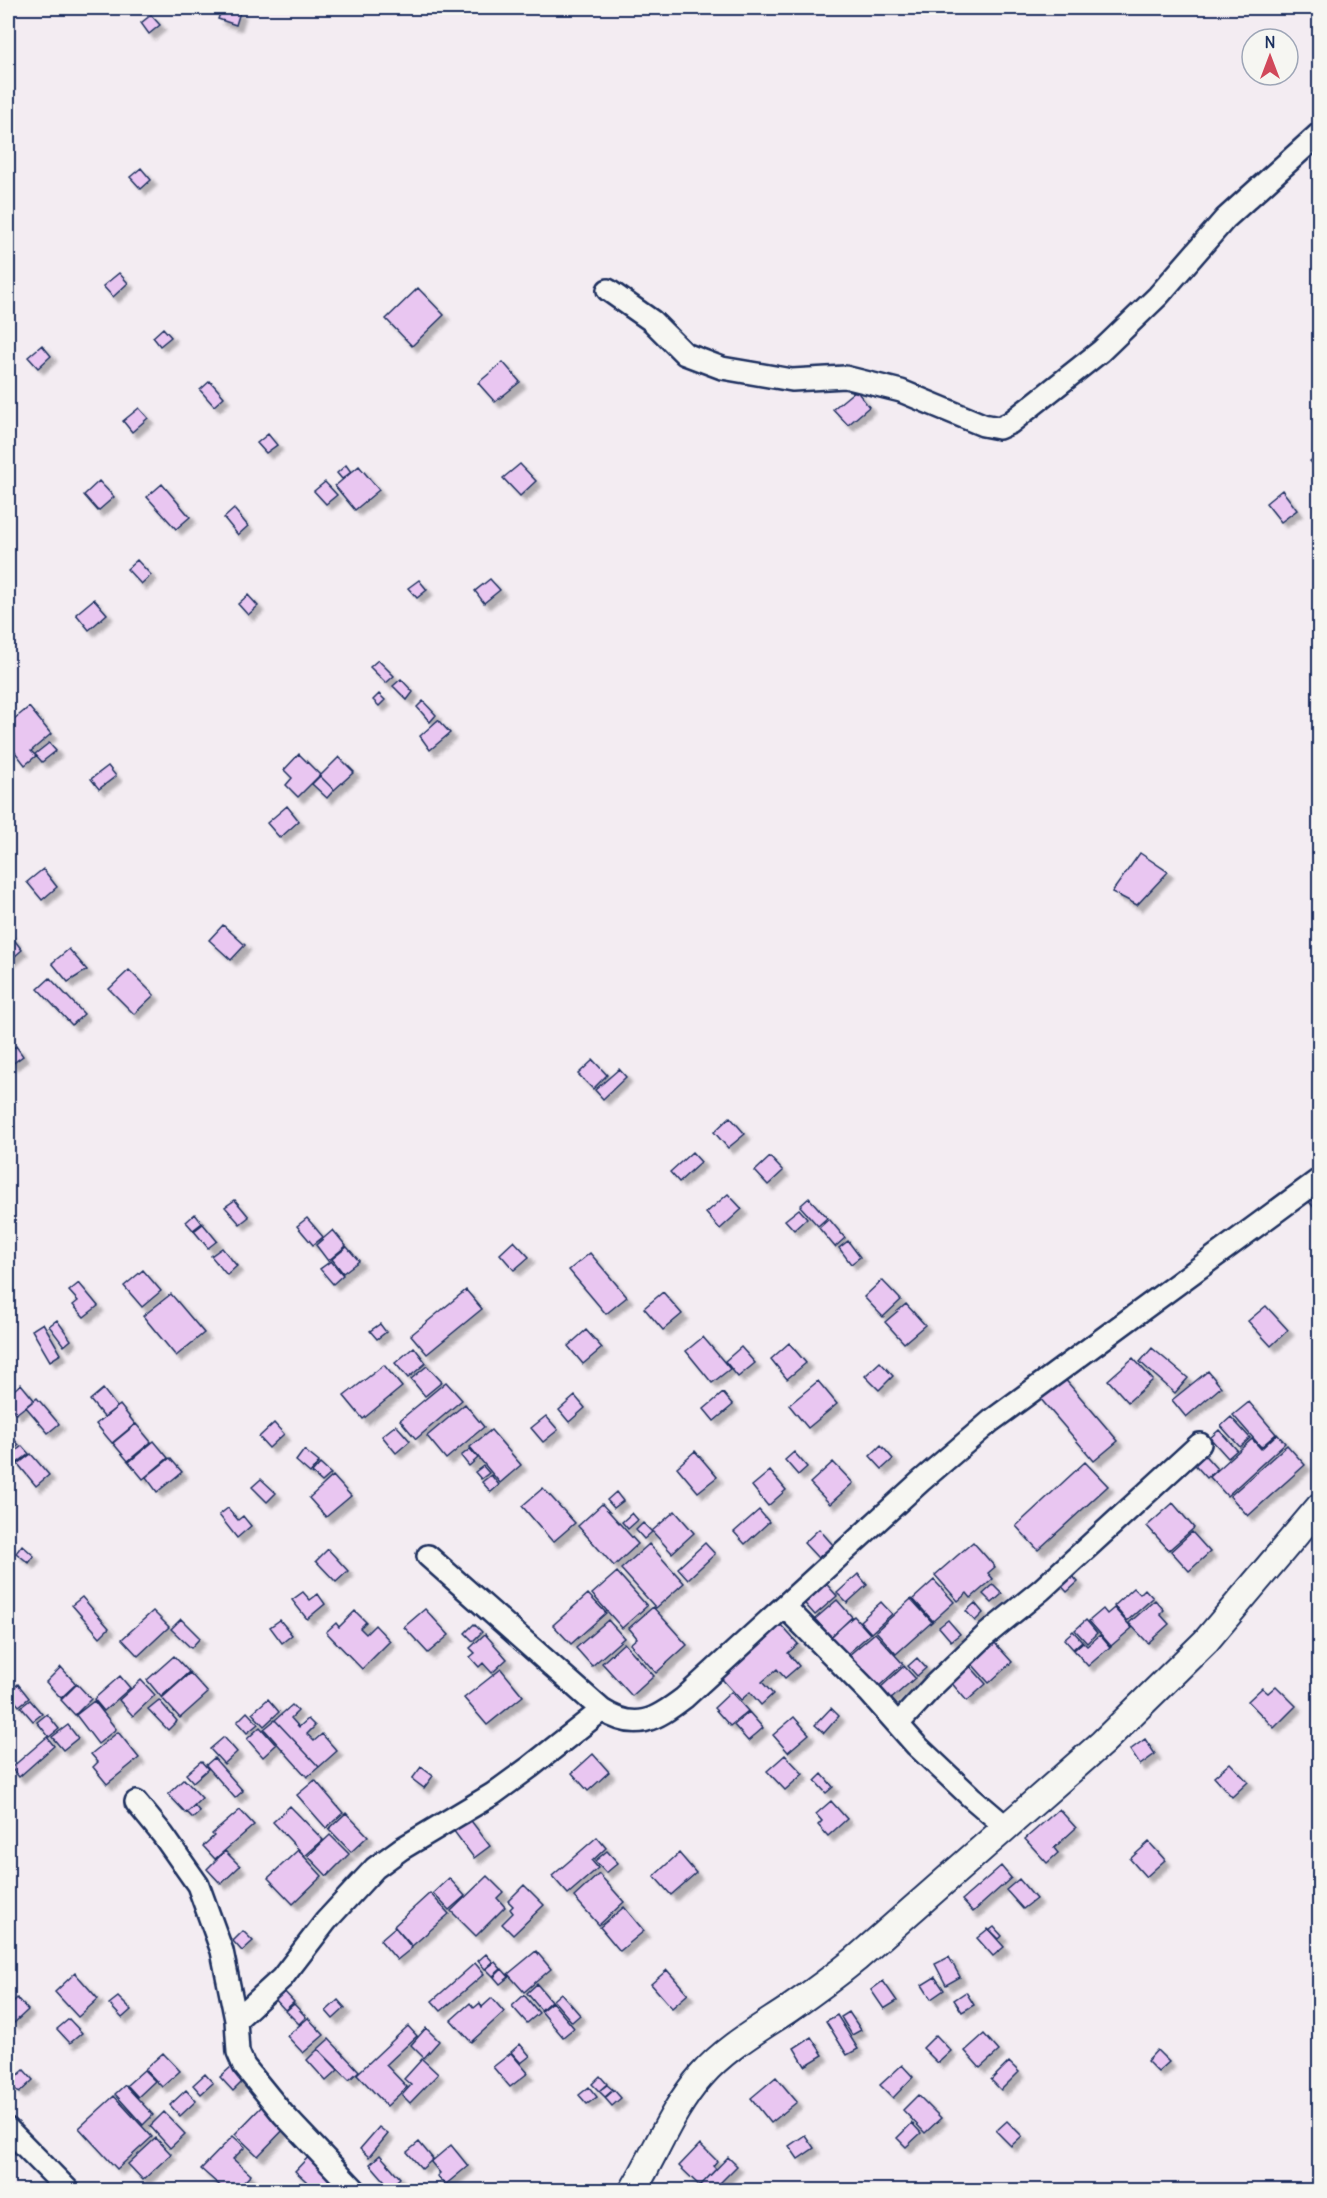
<svg xmlns="http://www.w3.org/2000/svg" width="1327" height="2198" viewBox="0 0 1327 2198" font-family="Delius,sans-serif">
<style>
.building{fill:#e9c6f1;stroke:#1b2f5e;stroke-width:1.5;filter:url(#shadow)}
.lines{fill:none;stroke-linecap:round;stroke-linejoin:round}
.minor-casing{stroke:#1b2f5e;stroke-width:26}
.tertiary-casing{stroke:#1b2f5e;stroke-width:30}
.minor{stroke:#f6f6f2;stroke-width:21}
.tertiary{stroke:#f6f6f2;stroke-width:26}
</style>
<defs>
<filter id="shadow"><feDropShadow dx="5.5" dy="5.5" stdDeviation="1.5" flood-color="#0004"/></filter>
</defs>
<rect width="100%" height="100%" fill="#f3ecf2"/>
<filter id="ink" filterUnits="userSpaceOnUse"><feTurbulence type="fractalNoise" baseFrequency=".0167" numOctaves="2"/><feDisplacementMap in="SourceGraphic" scale="12" xChannelSelector="R" yChannelSelector="G"/><feConvolveMatrix kernelMatrix="1 2 1 2 8 2 1 2 1" color-interpolation-filters="sRGB"/></filter>
<g filter="url(#ink)">
<path class="building" d="M222 8 240 12 236 25 218 19Z
M151 15 160 25 149 34 141 23Z
M141 168 151 180 141 189 130 177Z
M119 273 128 283 113 297 103 286Z
M418 288 444 315 412 346 386 319Z
M163 328 171 337 160 346 153 337Z
M42 345 51 356 38 368 28 357Z
M503 362 520 382 495 402 478 383Z
M210 381 224 397 214 406 200 390Z
M856 390 869 407 848 425 833 409Z
M139 408 148 418 132 432 123 421Z
M268 434 277 445 266 453 257 443Z
M1320 453V470H1319L1310 461Z
M520 464 536 481 520 496 503 478Z
M346 465 351 472 342 479 337 473Z
M359 466 379 490 355 510 335 486Z
M99 481 114 497 98 511 84 495Z
M325 482 337 495 326 504 314 491Z
M162 484 190 517 176 529 147 497Z
M1282 490 1297 510 1281 522 1266 503Z
M234 509 248 526 238 535 224 518Z
M137 560 151 575 141 584 127 569Z
M490 579 500 590 484 603 475 591Z
M419 580 427 590 417 598 408 588Z
M248 595 258 606 248 615 238 604Z
M94 599 107 614 89 630 76 614Z
M378 660 394 676 386 683 370 667Z
M401 679 413 692 407 700 393 686Z
M379 694 385 700 379 706 373 700Z
M423 701 436 715 430 722 417 707Z
M29 707 51 734 31 751 36 756 25 765 8 743V724Z
M438 720 450 733 430 750 420 736Z
M49 743 56 751 42 762 35 754Z
M299 754 320 775 298 797 286 785 292 778 284 770Z
M339 757 354 772 334 790 320 776Z
M108 766 116 776 99 789 91 779Z
M320 776 334 790 327 798 312 784Z
M287 806 299 821 280 838 267 823Z
M1140 853 1168 872 1137 905 1112 892Z
M43 869 57 887 42 900 27 882Z
M223 925 245 945 231 960 209 940Z
M8 932 22 950 8 962Z
M69 949 87 970 68 982 52 963Z
M129 970 154 995 134 1014 109 989Z
M50 978 84 1014 72 1025 38 989Z
M16 1046 23 1056 12 1064 8 1058V1052Z
M593 1060 607 1075 593 1089 578 1074Z
M619 1069 626 1077 603 1099 595 1090Z
M730 1117 745 1134 728 1148 714 1132Z
M692 1152 701 1162 679 1182 670 1172Z
M770 1157 783 1171 768 1185 755 1171Z
M1320 1182V1212L1319 1213 1304 1196Z
M728 1194 742 1209 720 1229 706 1213Z
M809 1198 827 1218 818 1226 800 1206Z
M235 1200 249 1217 240 1224 225 1207Z
M799 1209 807 1218 794 1230 785 1220Z
M195 1214 202 1223 193 1230 186 1222Z
M307 1218 323 1237 313 1245 297 1226Z
M829 1219 845 1238 835 1247 819 1228Z
M203 1224 217 1241 208 1248 194 1231Z
M333 1230 346 1246 328 1261 316 1245Z
M514 1241 529 1257 514 1270 500 1254Z
M848 1241 860 1257 851 1264 839 1248Z
M347 1247 359 1261 343 1273 332 1259Z
M222 1248 237 1266 227 1275 211 1256Z
M590 1253 627 1297 606 1314 569 1270Z
M331 1261 343 1275 333 1284 320 1269Z
M143 1270 161 1291 142 1307 124 1286Z
M882 1280 901 1300 883 1317 864 1297Z
M79 1283 98 1306 84 1317 73 1305 78 1301 69 1291Z
M466 1290 482 1309 427 1354 411 1335Z
M663 1292 682 1314 663 1330 644 1308Z
M171 1294 204 1333 176 1356 143 1316Z
M906 1304 925 1325 904 1343 885 1322Z
M1266 1306 1288 1330 1271 1346 1248 1321Z
M57 1320 71 1340 64 1346 49 1326Z
M43 1323 61 1354 50 1361 32 1330Z
M380 1324 386 1332 377 1339 370 1331Z
M586 1330 602 1348 583 1364 568 1346Z
M703 1337 730 1369 712 1383 686 1351Z
M789 1343 806 1363 787 1379 771 1359Z
M414 1347 426 1363 408 1378 395 1363Z
M741 1347 755 1363 738 1377 725 1361Z
M1152 1348 1188 1378 1175 1393 1140 1362Z
M1133 1358 1153 1380 1128 1402 1108 1380Z
M880 1362 893 1376 879 1390 865 1376Z
M384 1365 402 1387 363 1419 344 1396Z
M427 1366 442 1382 425 1396 411 1379Z
M1208 1371 1221 1387 1186 1417 1172 1400Z
M1063 1377 1118 1441 1094 1461 1039 1397Z
M818 1381 837 1404 808 1428 789 1405Z
M446 1382 462 1400 416 1439 400 1420Z
M21 1384 34 1400 16 1414 8 1403V1395Z
M103 1389 117 1407 104 1417 90 1400Z
M723 1393 733 1405 714 1421 704 1409Z
M575 1396 585 1408 569 1422 559 1410Z
M37 1398 59 1424 48 1433 26 1407Z
M1249 1402 1276 1434 1261 1447 1233 1415Z
M465 1404 484 1427 446 1459 427 1436Z
M120 1405 135 1424 112 1443 96 1424Z
M546 1416 558 1430 543 1442 531 1428Z
M1231 1417 1250 1438 1240 1447 1221 1426Z
M274 1423 284 1434 269 1448 259 1437Z
M136 1424 151 1442 128 1461 113 1443Z
M396 1425 410 1441 396 1453 382 1436Z
M491 1430 521 1465 500 1483 470 1447Z
M1219 1430 1237 1450 1228 1458 1210 1438Z
M1277 1434 1285 1443 1227 1496 1210 1477 1252 1439 1261 1449Z
M12 1437 19 1445 8 1454V1441Z
M154 1441 168 1458 143 1479 129 1462Z
M881 1445 893 1459 882 1469 870 1456Z
M1287 1445 1305 1465 1248 1516 1230 1496Z
M22 1446 29 1454 17 1463 11 1455Z
M1198 1448 1217 1469 1207 1478 1188 1457Z
M470 1449 478 1458 469 1466 461 1456Z
M304 1450 319 1462 310 1473 296 1461Z
M695 1451 717 1477 698 1492 677 1467Z
M794 1452 807 1467 798 1475 785 1460Z
M31 1454 49 1475 36 1486 18 1464Z
M170 1458 182 1472 157 1492 146 1477Z
M833 1462 853 1483 830 1504 810 1483Z
M1085 1462 1108 1486 1038 1550 1016 1526Z
M320 1464 331 1474 322 1482 312 1473Z
M483 1466 489 1473 481 1479 475 1472Z
M770 1471 786 1490 768 1506 752 1486Z
M491 1475 499 1485 491 1492 482 1482Z
M333 1476 351 1496 326 1517 309 1498Z
M261 1479 276 1493 267 1502 252 1487Z
M543 1488 575 1523 553 1542 522 1506Z
M616 1492 623 1501 614 1508 607 1500Z
M1173 1503 1194 1528 1169 1550 1147 1526Z
M602 1504 638 1544 614 1566 578 1526Z
M228 1508 238 1520 243 1516 251 1526 237 1538 219 1515Z
M759 1510 769 1522 745 1544 734 1532Z
M675 1511 694 1533 672 1553 652 1531Z
M632 1513 638 1520 628 1529 622 1522Z
M643 1523 652 1532 644 1539 636 1530Z
M819 1529 833 1545 818 1558 804 1543Z
M1192 1532 1210 1552 1189 1571 1171 1551Z
M973 1542 995 1567 988 1573 993 1579 971 1598 967 1593 958 1601 935 1575Z
M705 1543 715 1554 688 1579 678 1568Z
M649 1544 684 1583 656 1608 621 1569Z
M22 1545 34 1556 29 1563 16 1553Z
M328 1549 348 1571 336 1582 316 1561Z
M813 1569 837 1596 815 1615 791 1588Z
M1068 1571 1078 1582 1067 1592 1057 1581Z
M617 1572 647 1606 622 1628 592 1594Z
M858 1574 867 1585 847 1603 837 1593Z
M934 1580 954 1602 933 1621 913 1599Z
M993 1585 1002 1594 992 1603 983 1594Z
M1134 1588 1140 1594 1145 1589 1153 1598 1127 1621 1114 1606Z
M303 1592 310 1600 318 1594 325 1604 307 1619 292 1600Z
M588 1594 606 1613 571 1644 553 1625Z
M82 1597 109 1628 100 1637 72 1605Z
M911 1599 932 1622 896 1654 876 1631Z
M837 1600 852 1617 831 1637 815 1619Z
M1155 1600 1164 1610 1160 1614 1169 1624 1148 1643 1129 1623Z
M881 1602 892 1614 871 1633 860 1621Z
M975 1603 983 1613 975 1621 966 1611Z
M653 1607 687 1645 656 1673 630 1644 637 1638 629 1628Z
M1114 1608 1132 1628 1111 1646 1089 1621 1103 1609 1107 1614Z
M425 1609 449 1635 428 1653 404 1627Z
M153 1611 169 1627 138 1656 122 1639Z
M355 1611 366 1622 360 1628 366 1634 375 1625 390 1641 362 1669 326 1632 336 1623 339 1627Z
M854 1616 870 1634 845 1656 829 1638Z
M181 1619 200 1638 191 1648 171 1629Z
M280 1620 292 1635 282 1643 270 1627Z
M608 1620 624 1638 592 1666 576 1648Z
M948 1620 960 1634 951 1641 939 1627Z
M1086 1620 1097 1633 1087 1643 1075 1630Z
M474 1624 482 1632 473 1641 465 1633Z
M780 1624 798 1644 788 1653 799 1666 785 1678 777 1669 762 1682 773 1694 761 1705 750 1692 741 1700 720 1677Z
M1073 1631 1082 1641 1073 1649 1064 1639Z
M875 1633 903 1664 877 1688 848 1656Z
M485 1634 507 1659 492 1673 483 1663 479 1667 470 1657 475 1653 470 1648Z
M1100 1635 1110 1647 1088 1666 1074 1650 1083 1642 1087 1646Z
M994 1642 1012 1662 989 1683 971 1663Z
M624 1643 654 1676 632 1696 602 1663Z
M174 1656 189 1672 161 1697 147 1680Z
M917 1658 926 1668 917 1676 908 1666Z
M968 1664 986 1684 967 1701 949 1680Z
M904 1666 915 1678 889 1701 879 1689Z
M61 1667 76 1684 61 1698 46 1682Z
M501 1669 523 1696 487 1725 464 1698Z
M190 1673 208 1693 180 1718 162 1698Z
M120 1676 130 1688 104 1711 94 1699Z
M141 1680 155 1695 133 1716 119 1700Z
M18 1684 29 1698 19 1706 8 1692Z
M77 1684 91 1699 75 1715 61 1700Z
M1276 1686 1296 1706 1274 1728 1248 1701 1262 1688 1268 1693Z
M731 1692 748 1711 730 1726 714 1708Z
M268 1699 279 1712 264 1726 252 1713Z
M30 1700 42 1714 33 1721 21 1707Z
M159 1700 177 1721 168 1730 148 1709Z
M94 1701 116 1729 98 1744 76 1715Z
M292 1705 298 1711 291 1718 299 1727 308 1719 315 1726 307 1734 314 1741 322 1734 337 1751 319 1767 275 1720Z
M831 1708 839 1716 824 1733 815 1725Z
M247 1712 258 1724 247 1733 237 1722Z
M749 1712 763 1728 748 1741 734 1725Z
M47 1714 59 1729 49 1737 37 1722Z
M794 1717 809 1734 788 1752 773 1735Z
M275 1720 319 1767 307 1777 264 1729Z
M68 1725 78 1738 63 1750 52 1737Z
M260 1727 276 1745 263 1757 247 1739Z
M118 1732 139 1758 107 1784 93 1767 98 1762 91 1754Z
M47 1737 54 1746 19 1777 11 1768Z
M224 1737 237 1752 224 1764 210 1749Z
M1145 1739 1155 1754 1140 1765 1130 1750Z
M593 1754 609 1772 588 1791 572 1773Z
M785 1755 803 1774 785 1790 767 1771Z
M214 1758 243 1791 235 1798 206 1765Z
M201 1761 208 1769 193 1782 186 1774Z
M1230 1763 1248 1782 1232 1797 1214 1777Z
M421 1767 433 1776 424 1788 412 1779Z
M822 1774 833 1787 826 1793 815 1781Z
M184 1779 202 1798 186 1813 168 1794Z
M315 1780 343 1813 326 1828 297 1795Z
M831 1801 847 1819 828 1836 818 1825 822 1821 816 1814Z
M195 1806 200 1812 193 1818 187 1812Z
M290 1806 323 1840 305 1856 273 1822Z
M1059 1809 1076 1828 1054 1848 1058 1853 1047 1863 1025 1839Z
M240 1810 254 1825 215 1859 203 1846 214 1836 212 1834Z
M346 1813 368 1836 351 1852 329 1829Z
M469 1818 490 1846 474 1858 453 1830Z
M330 1835 349 1854 327 1876 308 1856Z
M597 1837 606 1848 592 1861 598 1868 568 1894 552 1876Z
M1149 1842 1165 1860 1146 1877 1130 1859Z
M298 1850 322 1876 293 1904 268 1878Z
M225 1851 240 1866 221 1884 207 1869Z
M607 1851 618 1863 606 1873 595 1861Z
M679 1853 696 1873 671 1895 654 1876Z
M1001 1866 1011 1878 973 1912 962 1900Z
M599 1874 624 1902 599 1925 574 1897Z
M487 1876 503 1892 497 1898 505 1907 476 1936 451 1911Z
M449 1878 465 1896 449 1910 433 1893Z
M1019 1879 1036 1899 1023 1909 1006 1890Z
M524 1885 544 1905 513 1935 502 1924 513 1913 510 1909 513 1906 508 1901Z
M430 1893 449 1914 412 1946 394 1926Z
M624 1907 644 1931 620 1951 600 1927Z
M395 1927 412 1948 397 1960 380 1940Z
M994 1927 1002 1936 999 1939 990 1930Z
M988 1929 1004 1947 993 1956 977 1938Z
M243 1931 253 1941 242 1951 233 1941Z
M536 1951 551 1969 524 1992 508 1974Z
M486 1954 493 1962 485 1969 478 1961Z
M949 1957 960 1977 946 1985 935 1964Z
M495 1962 501 1969 493 1976 486 1969Z
M475 1963 484 1974 441 2011 432 2001Z
M502 1969 509 1977 500 1984 494 1977Z
M667 1970 688 1994 672 2008 651 1984Z
M75 1973 98 1999 78 2017 55 1992Z
M935 1977 944 1990 931 1999 922 1985Z
M883 1981 897 2001 884 2009 871 1990Z
M537 1984 551 2001 541 2010 527 1993Z
M283 1990 294 2002 285 2010 274 1998Z
M966 1992 974 2005 962 2012 954 2000Z
M561 1993 580 2015 572 2022 553 2000Z
M524 1995 539 2013 527 2023 512 2006Z
M118 1997 131 2010 122 2018 109 2004Z
M17 1998 28 2010 14 2023 8 2016V2007Z
M492 1998 504 2012 471 2042 451 2020 470 2003 474 2008 480 2003 482 2007Z
M338 2000 345 2008 333 2019 326 2011Z
M552 2002 574 2028 563 2037 541 2011Z
M294 2004 306 2017 299 2024 286 2011Z
M849 2012 861 2030 852 2035 841 2017Z
M837 2015 858 2049 847 2055 826 2021Z
M308 2018 324 2035 303 2053 287 2036Z
M69 2019 82 2033 70 2043 57 2029Z
M408 2026 417 2036 386 2065 407 2087 387 2106 357 2074Z
M426 2028 439 2041 424 2058 411 2045Z
M984 2034 999 2051 980 2068 965 2051Z
M936 2035 951 2051 938 2063 923 2048Z
M811 2037 823 2055 805 2066 794 2048Z
M329 2039 359 2071 349 2080 318 2049Z
M520 2044 530 2056 521 2063 511 2052Z
M318 2049 338 2070 326 2081 307 2060Z
M1157 2050 1169 2062 1158 2072 1147 2061Z
M163 2053 180 2071 162 2087 145 2069Z
M511 2053 528 2073 510 2087 493 2067Z
M422 2059 438 2074 410 2103 402 2095 411 2085 404 2079Z
M1009 2062 1019 2072 1001 2090 991 2080Z
M902 2065 913 2077 893 2098 880 2085Z
M232 2066 245 2079 233 2091 220 2077Z
M24 2070 33 2080 19 2093 9 2083Z
M144 2070 155 2081 138 2097 127 2085Z
M205 2074 213 2083 201 2094 193 2085Z
M600 2076 607 2084 599 2091 592 2084Z
M776 2077 797 2102 771 2123 751 2098Z
M125 2085 153 2115 143 2125 115 2094Z
M607 2085 613 2090 605 2097 599 2091Z
M589 2087 597 2097 587 2104 579 2095Z
M186 2090 196 2101 180 2116 170 2105Z
M614 2090 621 2098 612 2106 605 2098Z
M918 2095 941 2118 925 2133 903 2110Z
M114 2096 152 2137 117 2169 79 2128Z
M267 2101 290 2123 258 2156 235 2134Z
M164 2112 185 2134 170 2148 150 2126Z
M1007 2121 1022 2136 1011 2146 996 2131Z
M912 2123 921 2133 906 2147 897 2138Z
M379 2127 388 2134 369 2157 360 2149Z
M805 2135 814 2148 798 2159 789 2146Z
M233 2136 245 2147 233 2159 251 2175 236 2190H225L201 2169Z
M156 2138 171 2154 143 2180 128 2164Z
M419 2142 433 2159 422 2169 407 2152Z
M700 2144 717 2161 713 2166 716 2169 700 2186 679 2166Z
M451 2145 468 2166 445 2185 437 2176 440 2173 431 2162Z
M313 2152 336 2174 320 2190H316L295 2171Z
M380 2155 400 2178 390 2187 370 2164Z
M728 2157 737 2166 713 2190H705L700 2186Z"/>
<g class="lines">
<defs>
<path id="minor" d="M608 290 652 321 685 354 722 368 792 380 845 377 901 391 983 425 999 428 1010 423 1101 351 1158 296 1225 219 1320 133
M428 1556 602 1710C636 1732 655 1720 684 1698L921 1481 991 1421 1320 1179
M785 1607 869 1692 916 1745 971 1797 1006 1827
M898 1724 934 1685 987 1634 1041 1590 1200 1444
M136 1802 163 1835 198 1885 222 1951 236 2020 238 2052 244 2066 283 2114 355 2190
M236 2020 282 1978 326 1921 375 1868 401 1849 493 1794 530 1767 602 1710
M8 2129 68 2190"/>
<path id="tertiary" d="M633 2190C656 2153 671 2110 701 2076 725 2048 759 2029 789 2009 812 1993 834 1977 856 1959L1102 1743 1206 1641 1320 1506"/>
</defs>
<use href="#minor" class="minor-casing"/>
<use href="#tertiary" class="tertiary-casing"/>
<use href="#minor" class="minor"/>
<use href="#tertiary" class="tertiary"/>
</g>
</g>
<rect width="1327" height="2198" fill="none" stroke="#f6f6f2" stroke-width="30"/>
<rect x="15" y="15" width="1297" height="2168" fill="none" stroke="#1b2f5e" stroke-width="2" filter="url(#ink)"/>
<g transform="translate(1270 57)"><circle r="28" fill="#f6f6f2" stroke="#9ea6b7" stroke-width="1.5"/>
<path d="M0-4.5L10 22L0 15L-10 22Z" fill="#d1495b"/>
<text y="-9" font-size="16" font-weight="bold" text-anchor="middle" fill="#1b2f5e">N</text>
</g>
</svg>
